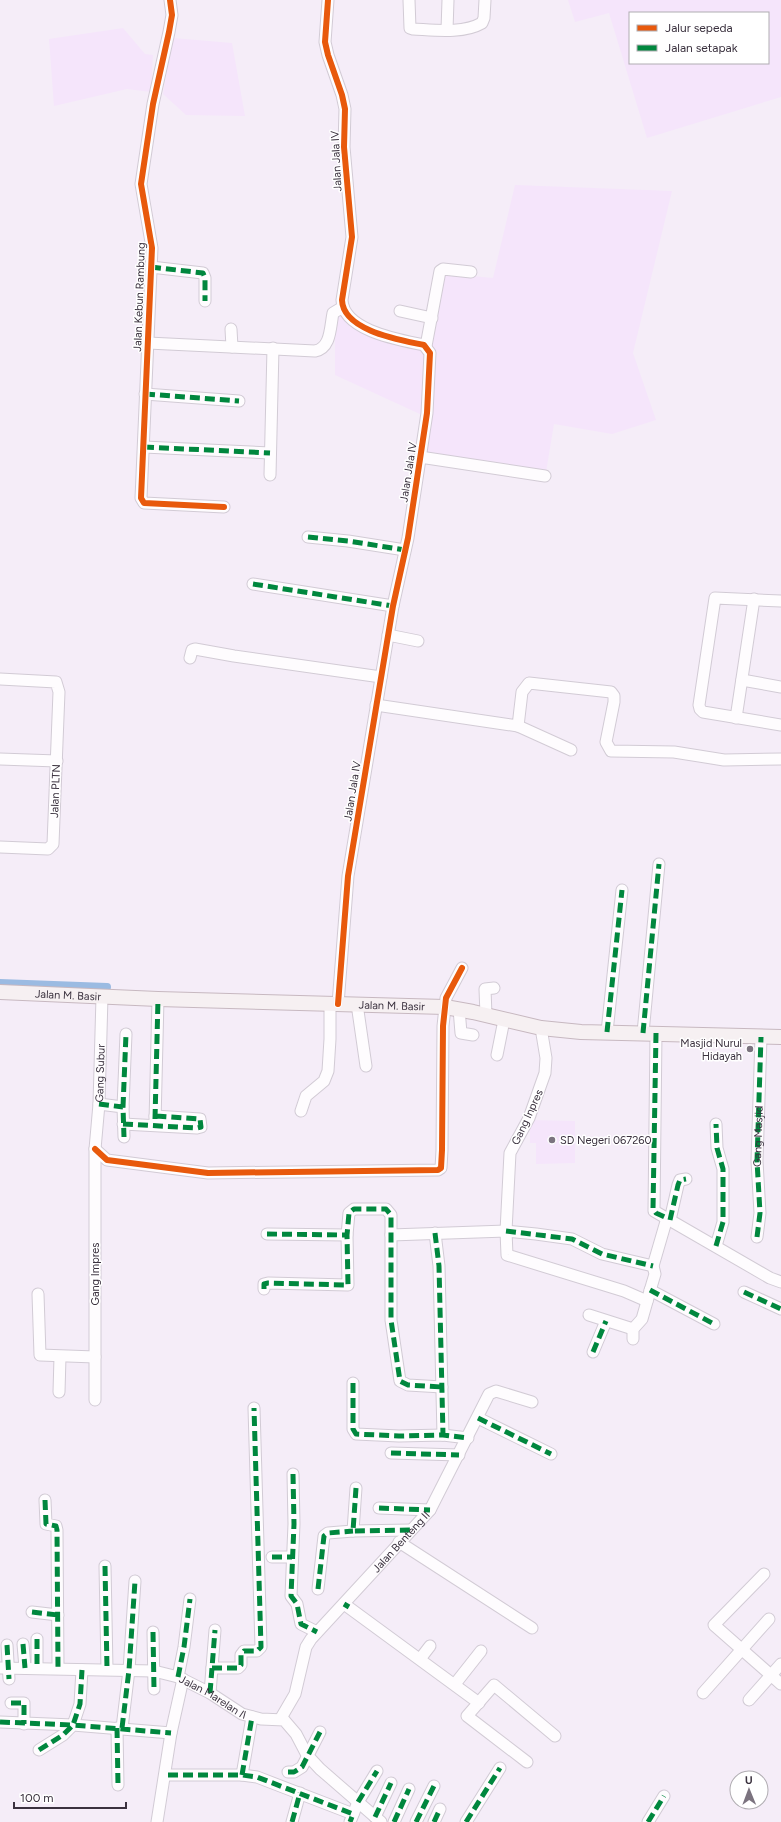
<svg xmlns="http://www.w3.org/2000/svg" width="781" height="1822" viewBox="0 0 781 1822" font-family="Figtree,sans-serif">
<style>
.built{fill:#f5e5fb;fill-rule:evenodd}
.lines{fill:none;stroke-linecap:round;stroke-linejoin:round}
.canal{stroke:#9bbbe2;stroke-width:8}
.minor-casing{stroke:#d2cbd5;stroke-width:13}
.major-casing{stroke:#c7b8c0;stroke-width:16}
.minor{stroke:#fefcfe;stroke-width:11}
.major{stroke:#f6f0f2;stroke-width:14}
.quiet{stroke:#00873e;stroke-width:5;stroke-dasharray:10 5;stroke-linecap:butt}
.cycleway-casing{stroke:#fff;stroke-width:8}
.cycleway{stroke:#e8590c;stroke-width:6}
.poi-dot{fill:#7b737f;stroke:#fff;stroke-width:1.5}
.labels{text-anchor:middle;stroke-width:3;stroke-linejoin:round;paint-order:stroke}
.street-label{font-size:11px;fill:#3a313e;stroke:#fff}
.poi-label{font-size:11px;fill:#3a313e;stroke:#fff;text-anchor:end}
</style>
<rect width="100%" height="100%" fill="#f5edf8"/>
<path class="built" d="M568 0H781V97L647 138 609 13 575 22ZM630 13H768V63H630Z
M123 28 145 54 153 55 151 92 127 89 54 106 49 39Z
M173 38 232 43 245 116 186 115 163 94Z
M515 185 672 191 633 353 656 420 612 434 554 424 546 472 423 455 427 340 441 273 493 278Z
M335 313 347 320 426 352 422 415 335 375Z
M530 1120 575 1121V1163L536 1164V1143H530Z"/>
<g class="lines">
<path class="canal" d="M0 983 107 987"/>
<defs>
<g id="minor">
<path d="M170 0 172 15 169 32 153 104 141 184 152 248 141 498 144 503 224 507"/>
<path d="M328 0 325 42 328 55 342 95 345 109 344 147 352 237 342 300C343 331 401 340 424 345L430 353 427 413 408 538 393 606 348 876 338 1004"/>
<path d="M409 0 410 28 413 29C434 30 463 34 482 23L484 18 485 0"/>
<path d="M447 30 448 0"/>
<path d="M151 267 203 273 205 278V301"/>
<path d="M400 311 432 318"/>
<path d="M231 329 232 347"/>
<path d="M148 343 315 351C331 348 330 328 333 313L343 307"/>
<path d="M426 346 440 271 443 269 471 272"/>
<path d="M145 394 239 401"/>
<path d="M144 447 270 453"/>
<path d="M420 457 545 476"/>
<path d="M270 475 273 348"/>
<path d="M308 537 348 541 405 550"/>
<path d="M253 584 393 606"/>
<path d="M781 601 715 598 699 705 700 709 703 712 781 725"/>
<path d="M388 635 418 641"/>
<path d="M190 658 192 650 195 649 234 656 381 677"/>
<path d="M0 679 56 682 59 692 53 844 48 849 0 847"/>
<path d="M742 680 781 687"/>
<path d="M376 705 518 726 522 692 529 683 611 692 614 696V702L606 742 611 751 674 752 724 760 781 759"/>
<path d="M736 718 754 599"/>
<path d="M518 726 571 750"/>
<path d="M0 759 57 761"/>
<path d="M357 1004 366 1066"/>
<path d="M459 1009 461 1033 473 1035"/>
<path d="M486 1015 485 989 494 988"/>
<path d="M541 1028 546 1058 545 1073 529 1118 510 1153 506 1231 507 1255 624 1291 647 1301"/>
<path d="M607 1032 622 890"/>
<path d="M643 1033 659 864"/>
<path d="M656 1033 654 1211 770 1278 781 1282"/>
<path d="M497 1055 504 1020"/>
<path d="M99 1104 123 1107 124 1137"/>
<path d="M123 1107 126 1034"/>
<path d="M301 1111 306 1096 324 1081 328 1071 330 1039V1004"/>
<path d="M155 1122 158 999"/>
<path d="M123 1124 197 1128 201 1127 200 1119 155 1116"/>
<path d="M95 1149 107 1160 208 1173 438 1170 441 1168 442 1150 443 1026 446 998 462 968"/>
<path d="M670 1220 678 1185 680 1180 686 1179"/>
<path d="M435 1233 439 1266 443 1435"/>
<path d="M267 1234 347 1235"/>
<path d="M391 1235 506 1231 536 1234 572 1239 602 1254 653 1266"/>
<path id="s1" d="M757 1237 760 1213 757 1161 761 1037"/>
<path d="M716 1246 723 1222V1169L717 1148 716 1124"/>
<path d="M264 1289V1284L268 1283 348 1285 347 1235 349 1213 354 1209H386L391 1215V1320L400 1381 408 1385 442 1387"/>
<path d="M650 1290 714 1324"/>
<path d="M744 1292 781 1309"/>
<path d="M38 1294 40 1355 95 1357"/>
<path d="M589 1315 633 1329"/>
<path d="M633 1339V1329L642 1319 652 1284 655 1274 653 1266 667 1218"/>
<path d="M593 1352 606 1321"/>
<path d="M353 1383V1429L356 1434 399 1436 443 1435 468 1438"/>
<path d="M59 1392 60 1357"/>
<path id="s2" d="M95 1400V1149L99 1104 102 997"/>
<path d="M478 1418 551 1454"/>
<path d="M391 1453 459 1455"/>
<path d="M293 1474 294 1524 291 1596 297 1604 301 1624 317 1632"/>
<path d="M356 1488 353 1531 410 1530"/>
<path d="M45 1500 46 1524 56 1526 57 1530 58 1668"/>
<path d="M379 1508 430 1510"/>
<path d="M399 1542 532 1628"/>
<path d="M272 1557H292"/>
<path d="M105 1566 107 1669"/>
<path d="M764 1574 714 1625 781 1684"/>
<path d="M318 1589 324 1536 328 1533 353 1531"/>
<path d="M344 1604 479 1703"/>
<path d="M32 1612 58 1615"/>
<path d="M153 1632 154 1689"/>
<path d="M37 1639V1668"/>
<path d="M23 1644 25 1668"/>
<path d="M7 1645 9 1679"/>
<path d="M420 1659 430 1646"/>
<path id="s3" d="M0 1668 154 1671 178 1677 210 1693 242 1714 261 1719 284 1720 296 1734 307 1755 320 1769 381 1822"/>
<path d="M212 1668H238L241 1665V1655L244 1651H257L261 1647 254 1408"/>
<path d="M178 1677 184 1647 190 1599"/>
<path d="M455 1684 481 1651"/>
<path d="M210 1693 215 1630"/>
<path d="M703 1693 769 1619"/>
<path d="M749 1700 781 1664"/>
<path d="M11 1703H24V1724"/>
<path id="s4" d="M281 1718 295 1694 306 1647 311 1639 430 1510 489 1394 496 1391 532 1402"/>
<path d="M0 1722 73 1725 80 1704 82 1670"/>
<path d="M117 1728 118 1785"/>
<path d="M122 1728 129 1670 135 1581"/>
<path d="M39 1750 63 1735 73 1725 171 1733"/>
<path d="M527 1762 467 1716 494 1685 555 1736"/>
<path d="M288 1772H294L302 1767 320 1732"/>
<path d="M168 1775H242L257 1777 353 1814"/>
<path d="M242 1775 252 1717"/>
<path d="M375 1817 391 1783"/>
<path d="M157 1822 171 1733 183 1679"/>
<path d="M292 1822 300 1793"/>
<path d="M350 1822 358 1802 377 1771"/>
<path d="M394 1822 409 1789"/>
<path d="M416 1822 434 1786"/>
<path d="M434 1822 440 1809"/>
<path d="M466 1822 500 1768"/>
<path d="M648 1822 664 1796"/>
</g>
<g id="major">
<path id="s5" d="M0 992 158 999 445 1007 473 1012 541 1028 581 1032 781 1037"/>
</g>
</defs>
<use href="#minor" class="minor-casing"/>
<use href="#major" class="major-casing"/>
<use href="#minor" class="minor"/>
<use href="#major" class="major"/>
<path class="quiet" d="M151 267 203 273 205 278V301
M145 394 239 401
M144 447 270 453
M308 537 348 541 405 550
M253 584 393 606
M607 1032 622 890
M643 1033 659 864
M656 1033 653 1209 656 1213 667 1218
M99 1104 123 1107 124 1137
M123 1107 126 1034
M155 1119 158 999
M123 1124 197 1128 201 1127 200 1119 155 1116
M670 1220 678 1185 680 1180 686 1179
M506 1231 572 1239 602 1254 653 1266
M435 1233 439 1266 443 1435
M267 1234 347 1235
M757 1237 760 1213 757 1161 761 1037
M716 1246 723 1222V1169L717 1148 716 1124
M264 1289V1284L268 1283 348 1285 347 1235 349 1213 354 1209H386L391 1215V1320L400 1381 408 1385 442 1387
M650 1290 714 1324
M744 1292 781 1309
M593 1352 606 1321
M353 1383V1429L356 1434 399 1436 443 1435 468 1438
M478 1418 551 1454
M391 1453 459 1455
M293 1474 294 1524 291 1596 297 1604 301 1624 317 1632
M356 1488 353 1531 410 1530
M45 1500 46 1524 56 1526 57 1530 58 1668
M379 1508 430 1510
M272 1557H292
M105 1566 107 1669
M318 1589 324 1536 328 1533 353 1531
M344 1604 349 1607
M32 1612 58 1615
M153 1632 154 1689
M37 1639V1668
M23 1644 25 1668
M7 1645 9 1679
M212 1668H238L241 1665V1655L244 1651H257L261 1647 254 1408
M178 1677 184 1647 190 1599
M210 1693 215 1630
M11 1703H24V1724
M0 1722 73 1725 80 1704 82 1670
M117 1728 118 1785
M122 1728 129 1670 135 1581
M39 1750 63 1735 73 1725 171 1733
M288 1772H294L302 1767 320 1732
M168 1775H242L257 1777 353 1814 350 1822
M242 1775 252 1717
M358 1802 377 1771
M375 1817 391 1783
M292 1822 300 1793
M394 1822 409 1789
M416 1822 434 1786
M434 1822 440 1809
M466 1822 500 1768
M648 1822 664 1796"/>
<defs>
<path id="cycleway" d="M170 0 172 15 169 32 153 104 141 184 152 248 141 498 144 503 224 507
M328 0 325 42 328 55 342 95 345 109 344 147 352 237 342 300C343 331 401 340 424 345L430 353 427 413 408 538 393 606 348 876 338 1004
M95 1149 107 1160 208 1173 438 1170 441 1168 442 1150 443 1026 446 998 462 968"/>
</defs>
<use href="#cycleway" class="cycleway-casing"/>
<use href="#cycleway" class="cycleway"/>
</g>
<g class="poi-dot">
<circle cx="750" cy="1049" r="4"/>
<circle cx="552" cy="1140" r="4"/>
</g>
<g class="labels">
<g class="street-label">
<text transform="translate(336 161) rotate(-93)" y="4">Jalan Jala IV</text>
<text transform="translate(139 297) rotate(-88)" y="4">Jalan Kebun Rambung</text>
<text transform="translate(408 472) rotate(-81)" y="4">Jalan Jala IV</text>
<text transform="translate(55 791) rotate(-88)" y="4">Jalan PLTN</text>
<text transform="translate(352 791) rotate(-81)" y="4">Jalan Jala IV</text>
<text dy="4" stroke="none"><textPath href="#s5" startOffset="68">Jalan M. Basir</textPath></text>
<text dy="4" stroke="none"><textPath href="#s5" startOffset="392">Jalan M. Basir</textPath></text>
<text dy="4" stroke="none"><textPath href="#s2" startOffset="327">Gang Subur</textPath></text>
<text transform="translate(527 1117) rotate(-65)" y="4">Gang Inpres</text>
<text dy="4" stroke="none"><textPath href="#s1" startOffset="101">Gang Masjid</textPath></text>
<text transform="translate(95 1274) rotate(-90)" y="4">Gang Impres</text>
<text dy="4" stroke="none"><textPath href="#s4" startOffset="218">Jalan Benteng II</textPath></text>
<text dy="4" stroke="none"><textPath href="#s3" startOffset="219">Jalan Marelan II</textPath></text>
</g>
<g class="poi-label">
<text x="742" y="1047">Masjid Nurul<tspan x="742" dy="13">Hidayah</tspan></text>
<text x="560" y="1144" text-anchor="start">SD Negeri 067260</text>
</g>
</g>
<rect x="629" y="12" width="140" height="52" fill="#ffffff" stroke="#b0adb2"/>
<rect x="637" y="25" width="20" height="6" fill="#e8590c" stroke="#b0adb2"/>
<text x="665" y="32" font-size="12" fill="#3a313e">Jalur sepeda</text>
<rect x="637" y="45" width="20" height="6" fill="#00873e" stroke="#b0adb2"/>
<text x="665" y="52" font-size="12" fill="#3a313e">Jalan setapak</text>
<g transform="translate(749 1790) rotate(359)"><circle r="19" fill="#ffffff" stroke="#b0adb2"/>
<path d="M0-3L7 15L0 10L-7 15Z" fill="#7b737f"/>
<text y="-6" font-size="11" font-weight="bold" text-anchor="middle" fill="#3a313e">U</text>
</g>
<path d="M14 1802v6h112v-6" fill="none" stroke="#3a313e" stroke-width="2"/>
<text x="20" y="1802" font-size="12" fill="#3a313e" stroke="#ffffff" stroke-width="3" paint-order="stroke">100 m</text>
</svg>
